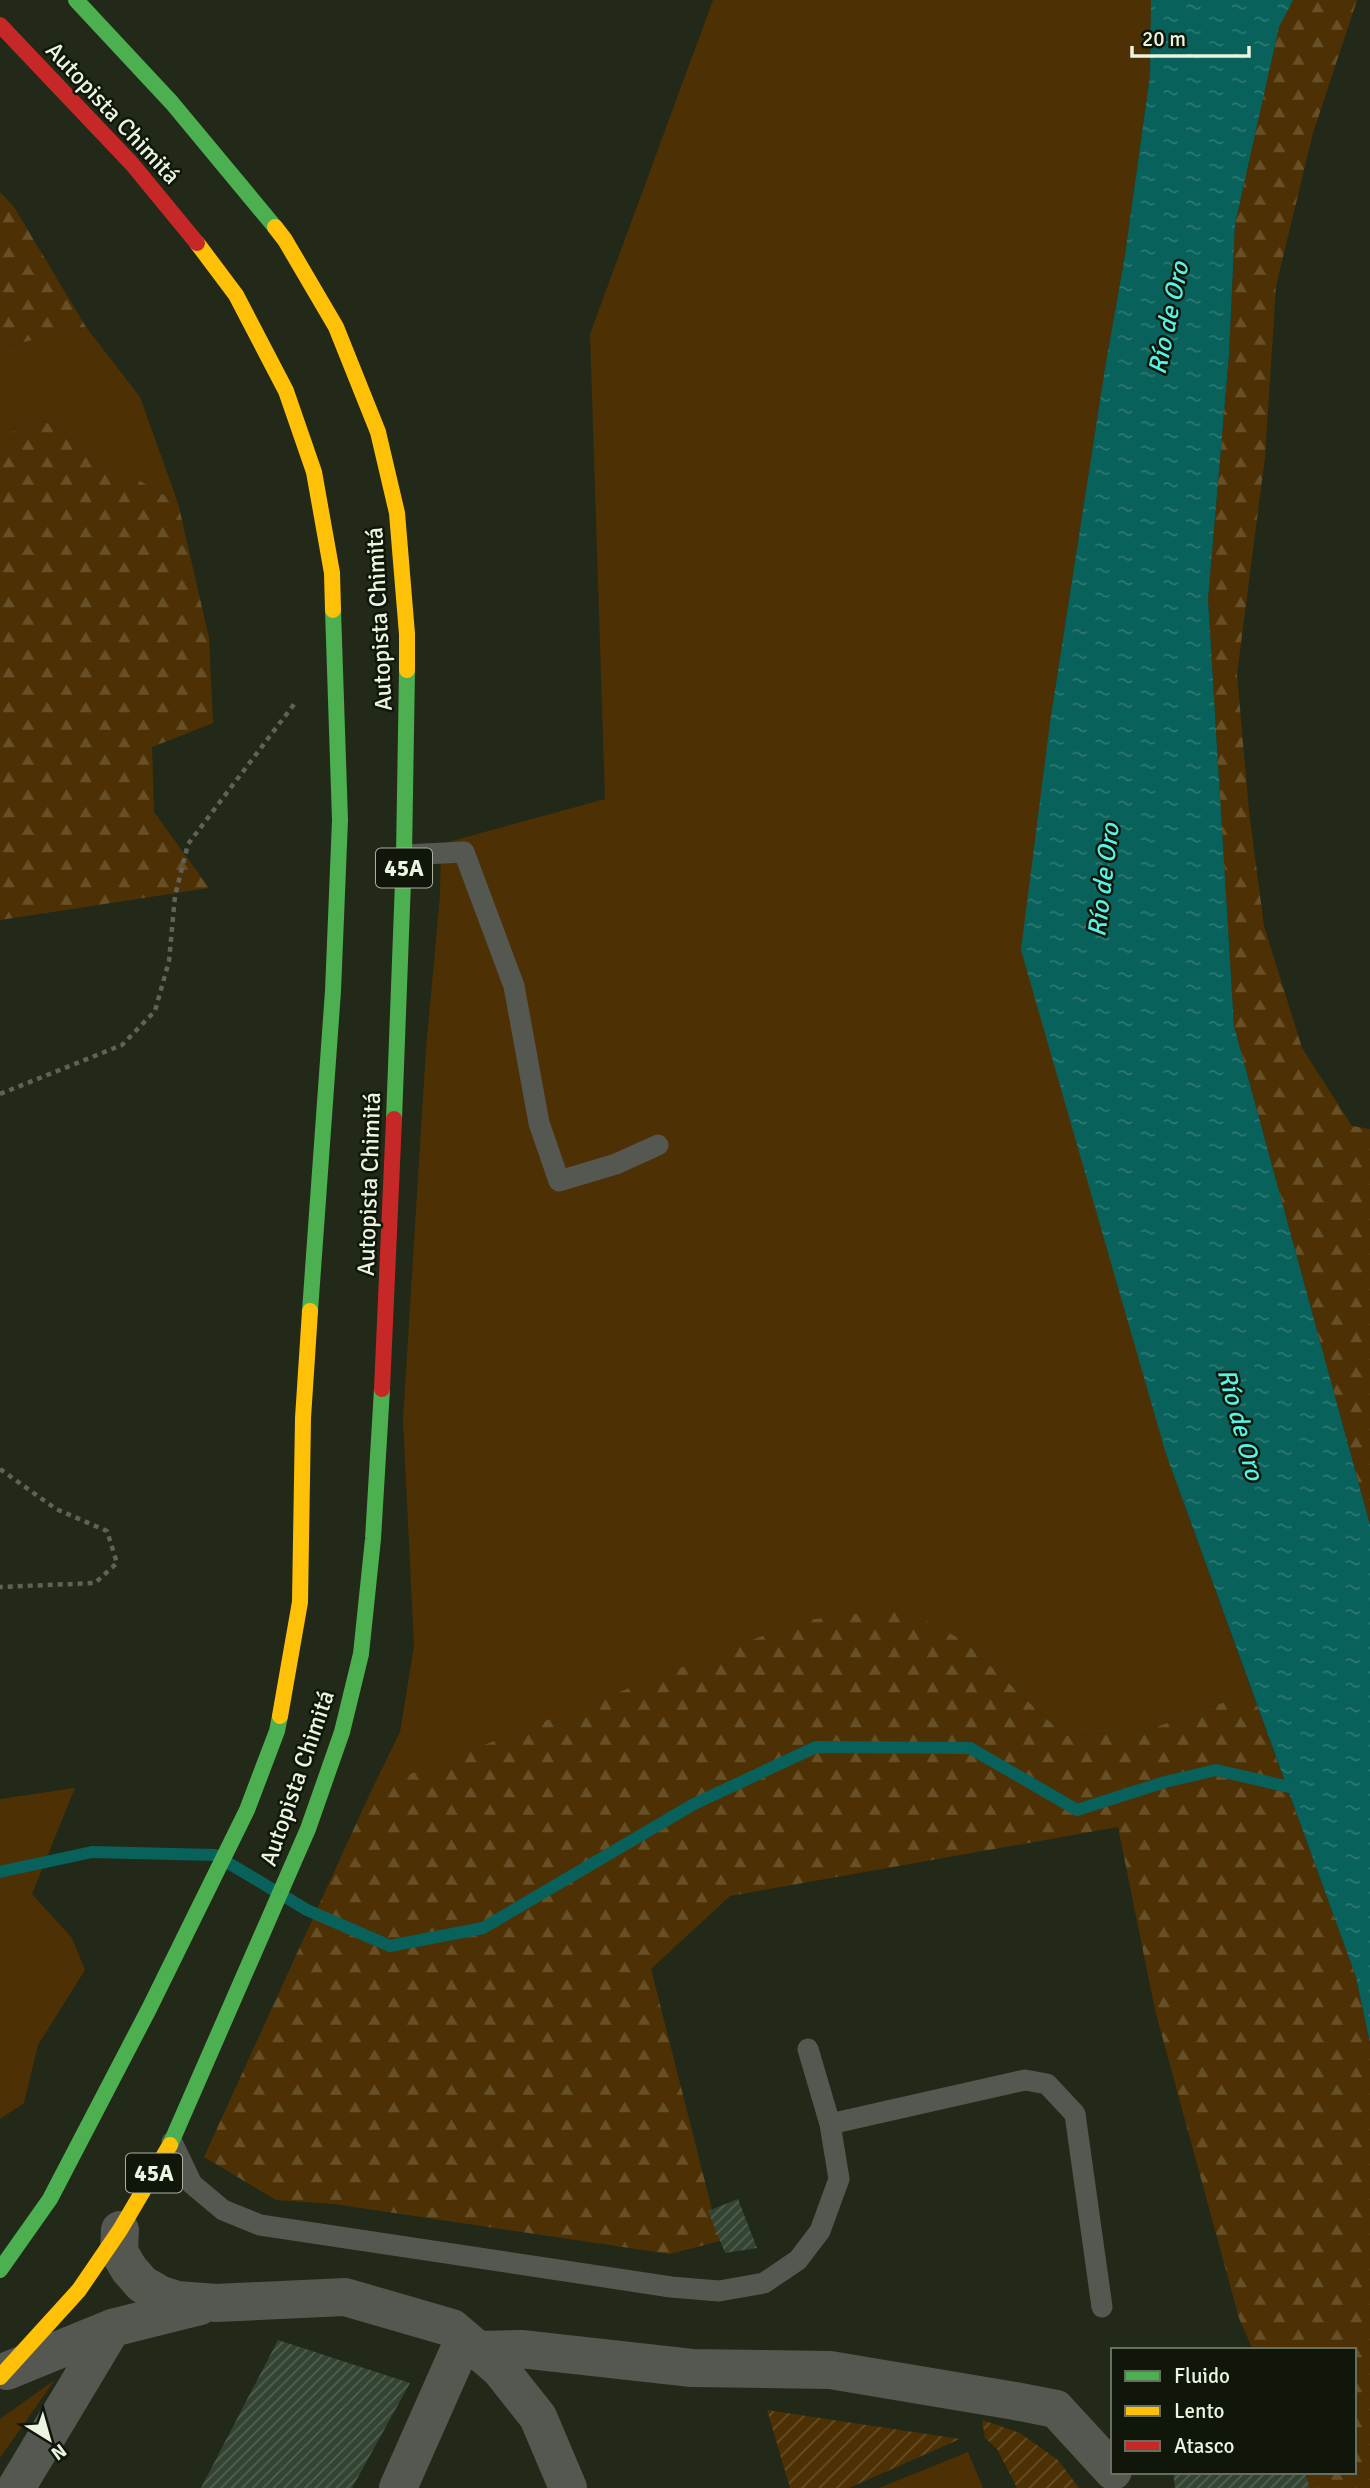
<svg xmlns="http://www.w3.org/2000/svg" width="1370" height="2488" viewBox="0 0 1370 2488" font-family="Signika,sans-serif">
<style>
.green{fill:#4d3104}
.forest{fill:url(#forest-firs)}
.garden{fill:url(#garden-furrows)}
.water{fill:url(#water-ripples)}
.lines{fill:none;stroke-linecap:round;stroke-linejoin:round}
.stream{stroke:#09615b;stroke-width:12}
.building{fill:url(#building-hatch)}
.path{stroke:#5e6259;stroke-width:4.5;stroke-dasharray:5 5;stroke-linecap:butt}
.lane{stroke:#545851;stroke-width:21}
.street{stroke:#545851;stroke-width:38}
.fast{stroke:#4caf50;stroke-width:16}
.slow{stroke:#ffc107;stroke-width:16}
.jam{stroke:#c62828;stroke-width:16}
.labels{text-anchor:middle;stroke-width:5;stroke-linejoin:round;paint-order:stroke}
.shield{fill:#101609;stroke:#a9b1a0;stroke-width:2}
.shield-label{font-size:23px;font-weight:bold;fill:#eaf4e0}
.street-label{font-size:24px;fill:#eaf4e0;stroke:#101609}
.water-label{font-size:26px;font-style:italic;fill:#57f1e6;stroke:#101609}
</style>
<defs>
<pattern id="forest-firs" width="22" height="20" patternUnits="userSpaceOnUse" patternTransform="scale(1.75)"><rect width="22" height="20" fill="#4d3104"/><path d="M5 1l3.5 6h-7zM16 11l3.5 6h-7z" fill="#674f28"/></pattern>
<pattern id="garden-furrows" width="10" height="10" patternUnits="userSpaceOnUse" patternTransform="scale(1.75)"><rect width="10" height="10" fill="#4d3104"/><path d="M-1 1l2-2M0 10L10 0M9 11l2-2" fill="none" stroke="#674f28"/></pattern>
<pattern id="water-ripples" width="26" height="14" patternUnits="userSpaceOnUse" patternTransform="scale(1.75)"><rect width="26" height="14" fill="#09615b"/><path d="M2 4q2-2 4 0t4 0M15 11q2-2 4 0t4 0" fill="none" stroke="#2d7872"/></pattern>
<pattern id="building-hatch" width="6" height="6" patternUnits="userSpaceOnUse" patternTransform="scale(1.75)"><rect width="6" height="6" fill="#344433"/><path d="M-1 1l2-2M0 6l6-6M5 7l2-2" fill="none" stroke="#526050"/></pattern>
</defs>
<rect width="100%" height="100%" fill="#222918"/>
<path class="green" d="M713 0H1151L1150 75 1125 255 1105 368 1050 722 1166 1454 1252 1692 1148 1730 1065 1736 964 1641 372 1789 400 1732 414 1646 403 1420 426 1049 440 896 441 844 605 799 590 334Z
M86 327 140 397 178 503 102 459 44 421 0 436V348Z
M75 1788 32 1894 72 1938 85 1970 38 2045 24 2103 0 2119V1799Z
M53 2381H54L0 2458V2419Z
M968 2452 983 2488H879Z"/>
<path class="forest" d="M1293 0H1357L1313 133 1276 286 1265 457 1237 674 1249 811 1264 926 1302 1048 1352 1126 1370 1129V1525L1234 1026 1208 599 1229 355 1235 224 1279 26Z
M0 192 14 207 86 327 0 348Z
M44 421 102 459 178 503 209 638 213 723 152 747 154 812 209 888 0 920V436Z
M903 1608 964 1641 1065 1736 1148 1730 1252 1692 1356 1977 1370 2043V2488H1310L1305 2472H1354V2350H1253L1239 2318 1155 2010 1118 1827 730 1896 651 1969 720 2241 670 2254 334 2204 276 2200 204 2157 372 1789 800 1621Z"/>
<path class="garden" d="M767 2410 960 2439 849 2488H790Z
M982 2420 1020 2433 1058 2460 1079 2488H1017L997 2449 985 2438Z"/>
<path class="water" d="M1151 0H1293L1279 27 1235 224 1229 355 1208 599 1234 1026 1370 1525V2043L1356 1977 1166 1454 1021 950 1050 722 1105 368 1125 255 1150 75Z"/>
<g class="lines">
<path class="stream" d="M0 1872 92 1852 215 1855 307 1910 390 1946 483 1928 694 1804 816 1747 970 1748 1077 1810 1165 1782 1216 1770 1302 1790"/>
</g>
<path class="building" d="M738 2199 757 2248 725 2253 708 2211Z
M278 2340 410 2383 352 2488H201Z
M1173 2472H1305L1310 2488H1175Z"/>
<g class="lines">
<path class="path" d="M0 1094 122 1045 155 1011 169 961 175 896 188 844 295 703
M0 1469 56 1509 107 1531 117 1563 95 1583 0 1587"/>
<path class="lane" d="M404 855 464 852 514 986 539 1123 559 1181 616 1164 658 1145
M830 2124 1025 2080 1047 2084 1075 2114 1102 2307
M172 2142 192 2184 223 2210 260 2225 671 2287 719 2291 764 2283 798 2260 820 2231 839 2179 830 2124 808 2049"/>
<path class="street" d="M120 2230 119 2252 129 2269 142 2284 159 2294 177 2300 216 2303 345 2297 452 2328 500 2369 538 2417 568 2488
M477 2350 521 2349 692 2368 830 2370 1015 2401 1056 2409 1113 2471
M7 2371 112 2328 200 2306
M16 2488 112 2328
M398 2488 464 2339"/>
<path class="fast" d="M76 0 172 103 275 227
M394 1119 404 855 407 670
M310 1311 333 991 340 820 333 610
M170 2145 308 1829 342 1732 361 1654 373 1539 382 1389
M0 2270 50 2199 149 2009 247 1810 277 1731 280 1716"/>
<path class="slow" d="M275 227 285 240 336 327 378 432 397 513 407 634V670
M197 243 236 295 286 391 314 472 332 573 333 610
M280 1716 300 1602 303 1418 310 1311
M0 2377 79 2290 120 2230 170 2145"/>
<path class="jam" d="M0 25 132 164 197 243
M382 1389 394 1119"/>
</g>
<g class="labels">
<g class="shield">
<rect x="376" y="848.5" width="56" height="39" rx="5"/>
<rect x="126" y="2153.5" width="56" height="39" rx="5"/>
</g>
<g class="shield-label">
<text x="404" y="876">45A</text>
<text x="154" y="2181">45A</text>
</g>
<g class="street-label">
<text transform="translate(113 113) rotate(47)" y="8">Autopista Chimitá</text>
<text transform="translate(379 619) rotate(-93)" y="8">Autopista Chimitá</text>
<text transform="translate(369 1184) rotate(-88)" y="8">Autopista Chimitá</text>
<text transform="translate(297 1778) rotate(-71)" y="8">Autopista Chimitá</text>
</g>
<g class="water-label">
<text transform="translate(1168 318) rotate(-78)" y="9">Río de Oro</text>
<text transform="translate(1103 880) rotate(-83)" y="9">Río de Oro</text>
<text transform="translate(1241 1424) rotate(75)" y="9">Río de Oro</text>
</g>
</g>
<rect x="1111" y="2348" width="245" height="126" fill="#101609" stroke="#676f5f" stroke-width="2"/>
<rect x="1125" y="2371" width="35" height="10" fill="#4caf50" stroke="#676f5f" stroke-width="2"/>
<text x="1174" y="2383" font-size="21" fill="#eaf4e0">Fluido</text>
<rect x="1125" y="2406" width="35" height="10" fill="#ffc107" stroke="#676f5f" stroke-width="2"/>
<text x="1174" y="2418" font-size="21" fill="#eaf4e0">Lento</text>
<rect x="1125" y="2441" width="35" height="10" fill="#c62828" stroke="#676f5f" stroke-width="2"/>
<text x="1174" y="2453" font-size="21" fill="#eaf4e0">Atasco</text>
<g transform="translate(49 2439) rotate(143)" stroke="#101609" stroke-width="5" paint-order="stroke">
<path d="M0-5L12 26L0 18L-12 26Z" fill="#eaf4e0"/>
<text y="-10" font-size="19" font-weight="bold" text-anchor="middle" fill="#eaf4e0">N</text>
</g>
<path d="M1132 46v10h117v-10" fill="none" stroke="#eaf4e0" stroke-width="3.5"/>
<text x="1142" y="46" font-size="21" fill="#eaf4e0" stroke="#101609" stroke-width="5" paint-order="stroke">20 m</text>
</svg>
